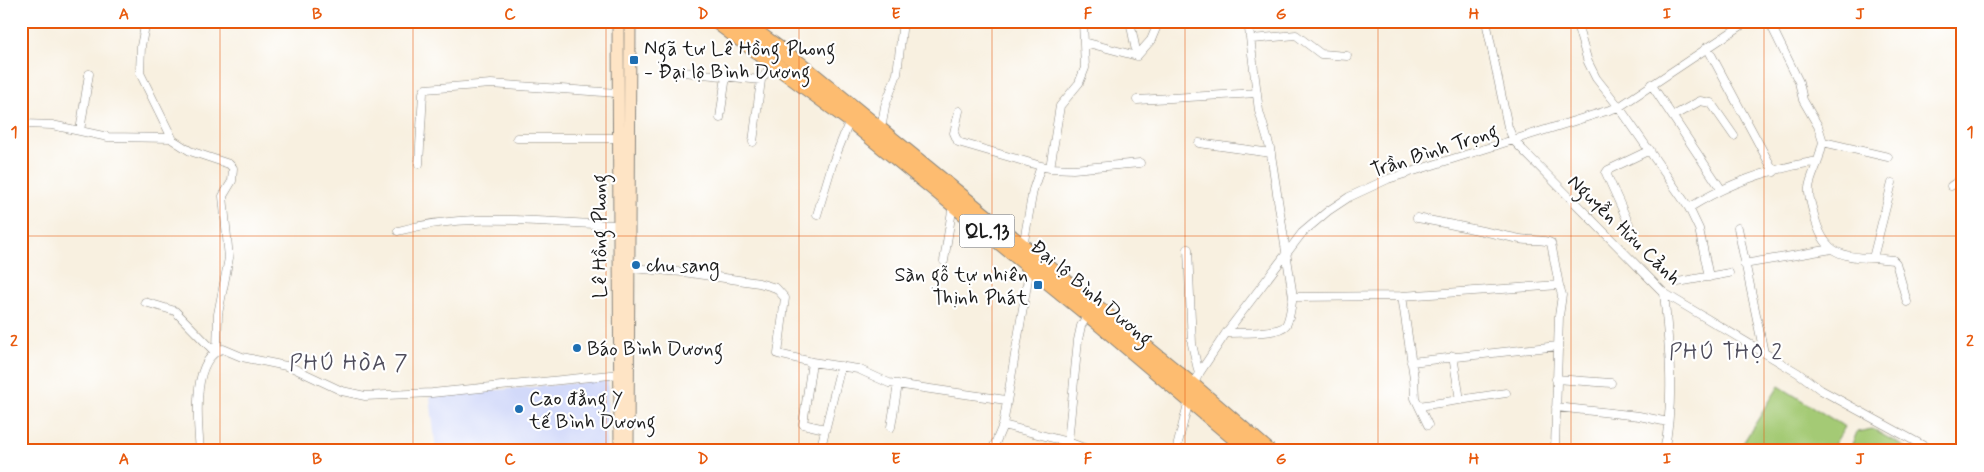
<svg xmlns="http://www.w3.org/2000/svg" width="1984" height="472" viewBox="0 0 1984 472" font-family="Mynerve,sans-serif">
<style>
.built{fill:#d2d9f9}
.green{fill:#a4ca74;stroke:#607348}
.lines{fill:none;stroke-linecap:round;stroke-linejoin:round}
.street-casing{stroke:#8a867e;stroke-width:9}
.secondary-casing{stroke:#8a867e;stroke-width:13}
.highway-casing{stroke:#8a867e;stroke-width:17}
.street{stroke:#fff;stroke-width:8}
.secondary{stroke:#fee4c5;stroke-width:11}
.highway{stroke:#fdbc6f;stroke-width:15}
.grid{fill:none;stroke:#e8590c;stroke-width:1;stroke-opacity:0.55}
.poi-dot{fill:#1f6fb2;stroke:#fff;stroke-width:2}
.labels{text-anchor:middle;stroke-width:4.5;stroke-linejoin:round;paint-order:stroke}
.shield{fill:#fff;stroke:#606060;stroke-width:1}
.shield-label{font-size:19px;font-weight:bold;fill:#1c1c1c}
.poi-label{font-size:20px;fill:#1c1c1c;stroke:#fff;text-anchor:start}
.street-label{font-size:20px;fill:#1c1c1c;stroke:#fff}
.quarter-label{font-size:22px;letter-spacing:1px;fill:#4e4c5b;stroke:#fff}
.neatline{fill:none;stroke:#e8590c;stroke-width:2}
.grid-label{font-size:16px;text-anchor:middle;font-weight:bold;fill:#e8590c}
</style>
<rect width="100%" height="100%" fill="#fff"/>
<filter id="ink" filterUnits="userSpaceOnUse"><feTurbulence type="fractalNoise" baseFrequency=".02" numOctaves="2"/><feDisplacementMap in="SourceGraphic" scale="10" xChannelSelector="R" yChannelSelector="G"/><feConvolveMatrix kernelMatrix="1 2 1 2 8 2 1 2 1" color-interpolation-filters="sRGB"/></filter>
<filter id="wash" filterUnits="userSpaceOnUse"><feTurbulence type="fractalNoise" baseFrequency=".0096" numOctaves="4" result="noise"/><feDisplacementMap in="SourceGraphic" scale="20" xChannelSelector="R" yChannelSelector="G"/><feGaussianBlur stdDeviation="1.12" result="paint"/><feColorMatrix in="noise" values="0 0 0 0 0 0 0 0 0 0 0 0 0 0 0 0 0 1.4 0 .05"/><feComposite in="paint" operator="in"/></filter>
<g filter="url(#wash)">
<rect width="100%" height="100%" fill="#f8f0e0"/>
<path class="built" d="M608 380 606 451H436L430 396Z"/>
<path class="green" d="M1779 386 1845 427 1830 451H1738Z
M1872 429 1912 451H1849L1857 432Z"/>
</g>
<g filter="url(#ink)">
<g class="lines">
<defs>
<path id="street" d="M126 21H159
M146 21 141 46 140 73 173 140 190 151 229 164 233 168 232 181 223 196 229 258 218 314 217 351
M187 21H193
M1248 21 1259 111 1270 148 1293 297 1402 296 1559 285 1562 295 1559 316 1555 448
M1486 21 1508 127 1514 141 1664 293 1798 373 1821 390 1933 451
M1576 21 1588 62 1596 78 1619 107 1689 208C1728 183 1773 168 1818 161L1823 142 1818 126 1803 100 1799 82 1769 21
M1252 39 1296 35 1321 54 1347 56
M1084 42 1137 56 1130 21
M1707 47 1774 172
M1137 56 1151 40 1159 21
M674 71 761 80 773 63
M89 74 80 131 108 137 172 138
M1651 84 1721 189
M1137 100 1257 93
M959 111 954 133 958 142 1041 166
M1673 116 1700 101 1711 103 1734 136
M720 118 726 76
M24 124 52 125 80 131
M881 130 885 106 897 74 903 21
M517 138H618
M753 142 761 80
M1823 142 1888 157
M1199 143 1271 153
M1818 161C1815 170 1810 179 1809 188 1808 196 1812 207 1814 215 1823 250 1837 258 1873 258L1892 183
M419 164 423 93 425 89 491 84 617 93
M1050 168 1073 169 1140 163
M1951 186 1963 178
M1689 208 1699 229 1709 277
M817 215 832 165 850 120
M1417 218C1452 224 1486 232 1520 239 1529 241 1545 239 1551 243L1559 285
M1629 224 1606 173 1608 170 1650 150
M1738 228 1764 353
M398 231C470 211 545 223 619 225
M1023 247 1033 190 1041 166 1050 168 1060 106 1079 83 1085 68 1083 21
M1188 249 1192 344 1199 374
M1873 258 1893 260 1896 263 1907 302
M944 261 953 204
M1744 264 1832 249
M629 268 683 272 759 283 776 288 785 298 778 354 812 362 803 424 825 429
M1678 282 1729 273
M1664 293C1669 343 1675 402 1664 451
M1402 296 1414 378 1415 398 1428 425
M145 302 175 311 215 352
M1226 333C1239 332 1278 335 1286 325 1290 319 1291 305 1293 297
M1453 356 1460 400
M812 362 858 369 889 383 1006 400
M1411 362 1558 346
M1556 379 1611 383
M1193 386 1198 375 1226 333 1302 233 1328 211 1349 197 1388 179 1619 107 1748 21
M1419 406 1506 393
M1556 407 1639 416 1668 422
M1003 425 1068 442 1078 340 1081 326 1088 314
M891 427 898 384
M1068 442 1092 451
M200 451C198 425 190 358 223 349L242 357 291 367 342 391 365 396 432 393 620 374
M820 451 841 366
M992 451 1003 425 1030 267
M1176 451 1189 400
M1960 451 1963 446"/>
<path id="secondary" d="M618 21 620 451
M628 451 630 21"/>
<path id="highway" d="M716 21 850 120 1100 324 1250 451
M741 21 801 65 1193 386 1268 451"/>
</defs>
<use href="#street" class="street-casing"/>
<use href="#secondary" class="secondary-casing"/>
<use href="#highway" class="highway-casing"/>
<use href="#street" class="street"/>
<use href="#secondary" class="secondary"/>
<use href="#highway" class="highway"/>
</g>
</g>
<path class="grid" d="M220 21V451M413 21V451M606 21V451M799 21V451M992 21V451M1185 21V451M1378 21V451M1571 21V451M1764 21V451M21 236H1963"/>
<g class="poi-dot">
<rect x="629" y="55" width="10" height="10" rx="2.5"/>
<circle cx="636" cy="265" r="5"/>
<rect x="1033" y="280" width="10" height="10" rx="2.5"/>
<circle cx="577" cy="348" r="5"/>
<circle cx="519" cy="409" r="5"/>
</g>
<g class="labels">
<rect class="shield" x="959.5" y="214.5" width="55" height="33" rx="4"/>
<g class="shield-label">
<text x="987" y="238">QL.13</text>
</g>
<g class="poi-label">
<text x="644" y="55">Ngã tư Lê Hồng Phong<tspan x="644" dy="23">- Đại lộ Bình Dương</tspan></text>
<text x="646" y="272">chu sang</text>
<text x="1028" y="281" text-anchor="end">Sàn gỗ tự nhiên<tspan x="1028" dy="23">Thịnh Phát</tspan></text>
<text x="587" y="355">Báo Bình Dương</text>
<text x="529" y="405">Cao đẳng Y<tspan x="529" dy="23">tế Bình Dương</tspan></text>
</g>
<g class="street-label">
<text transform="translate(1434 150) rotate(-18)" y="7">Trần Bình Trọng</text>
<text transform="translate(1625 229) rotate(44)" y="7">Nguyễn Hữu Cảnh</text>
<text transform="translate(599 236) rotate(-90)" y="7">Lê Hồng Phong</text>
<text transform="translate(1092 292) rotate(40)" y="7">Đại lộ Bình Dương</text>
</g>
<g class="quarter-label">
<text x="1726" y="359">PHÚ THỌ 2</text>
<text x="349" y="370">PHÚ HÒA 7</text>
</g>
</g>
<rect width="1984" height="472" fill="none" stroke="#fff" stroke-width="55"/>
<rect x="28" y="28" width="1928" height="416" class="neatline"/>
<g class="grid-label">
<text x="124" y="19">A</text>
<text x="317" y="19">B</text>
<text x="510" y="19">C</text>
<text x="703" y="19">D</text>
<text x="896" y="19">E</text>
<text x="1088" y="19">F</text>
<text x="1281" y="19">G</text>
<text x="1474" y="19">H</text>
<text x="1667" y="19">I</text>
<text x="1860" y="19">J</text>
<text x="14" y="137">1</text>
<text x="1970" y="137">1</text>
<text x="14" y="346">2</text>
<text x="1970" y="346">2</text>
<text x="124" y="464">A</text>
<text x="317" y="464">B</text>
<text x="510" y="464">C</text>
<text x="703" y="464">D</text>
<text x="896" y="464">E</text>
<text x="1088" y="464">F</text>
<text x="1281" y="464">G</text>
<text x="1474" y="464">H</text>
<text x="1667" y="464">I</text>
<text x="1860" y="464">J</text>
</g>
</svg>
